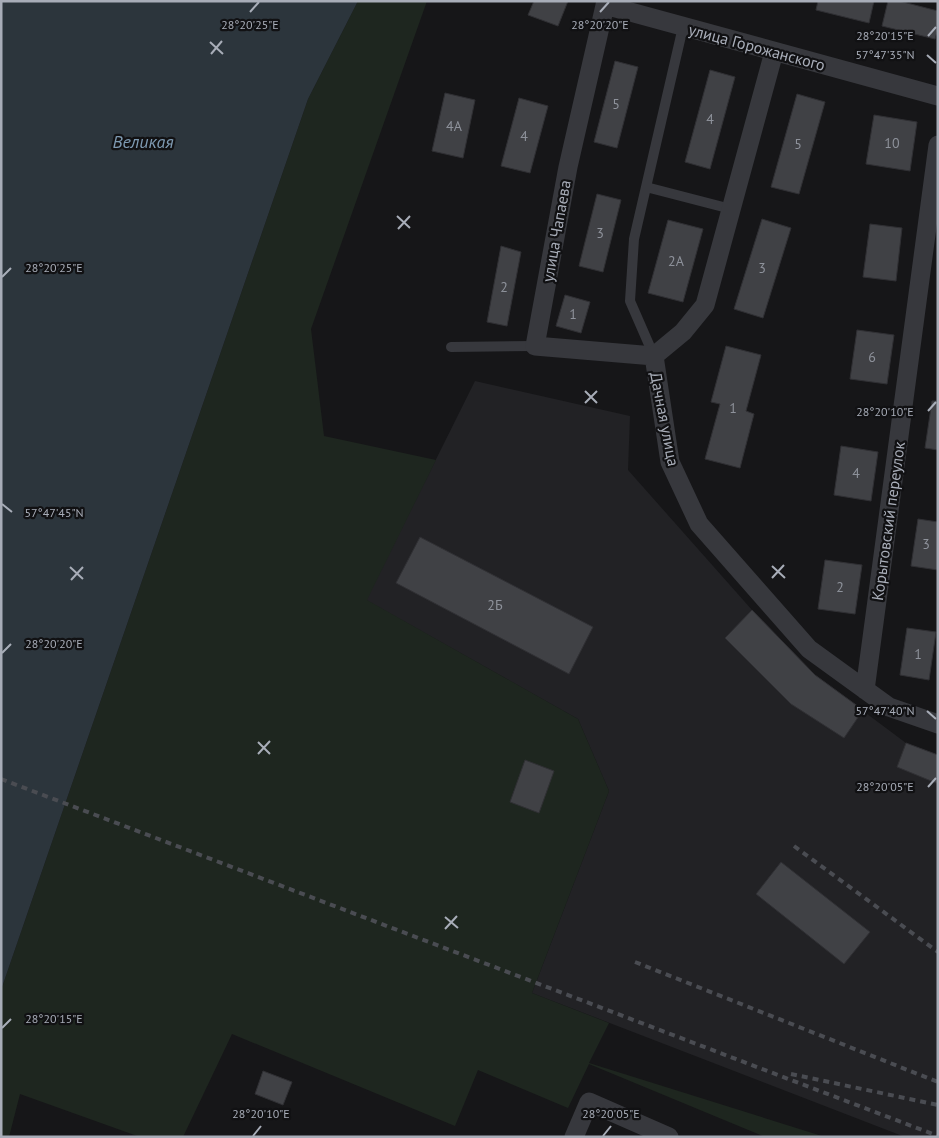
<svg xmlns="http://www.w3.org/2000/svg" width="939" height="1138" viewBox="0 0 939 1138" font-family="'PT Sans',sans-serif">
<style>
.built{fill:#222225}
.green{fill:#1e261f}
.water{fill:#2c353c}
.building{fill:#404145;stroke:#303034}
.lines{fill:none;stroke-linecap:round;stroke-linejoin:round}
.lane{stroke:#37383d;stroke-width:10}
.street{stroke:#37383d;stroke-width:19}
.rail{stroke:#4a4c52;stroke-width:4;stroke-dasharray:6 5;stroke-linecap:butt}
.ticks{fill:none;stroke:#a8adb8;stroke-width:2}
.labels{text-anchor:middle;stroke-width:4.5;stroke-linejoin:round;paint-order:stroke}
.number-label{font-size:14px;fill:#8e929b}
.street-label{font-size:16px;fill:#a8adb8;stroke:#111113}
.water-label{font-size:18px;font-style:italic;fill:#7f9bb3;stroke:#111113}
.ticks-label{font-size:12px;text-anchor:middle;fill:#a8adb8;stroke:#111113;stroke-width:4.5;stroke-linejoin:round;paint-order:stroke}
</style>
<rect width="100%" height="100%" fill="#161618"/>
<path class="built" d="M475 381 630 416 628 470 752 610 815 675 906 743 938 755V1137H905L532 993 609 791 578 719 366 600Z"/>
<path class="green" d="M358 1H427L311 329 324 436 436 460 367 600 578 719 609 791 532 993 609 1023 589 1063 825 1137H765L589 1064 568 1108 478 1070 455 1126 232 1034 183 1137H140L20 1094 9 1137H1V990L308 99Z"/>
<path class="water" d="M1 1H358L308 99 1 990Z"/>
<path class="building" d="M534 1H568L558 26 528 15Z
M818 1H874L869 23 816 10Z
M888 1H899L938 11V28L935 39 882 26Z
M615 61 638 67 617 148 594 142Z
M710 70 735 77 710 169 685 162Z
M445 93 475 100 463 158 432 151Z
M797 94 825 102 799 194 771 187Z
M519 98 548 106 530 173 501 166Z
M874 115 917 122 910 171 866 164Z
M597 194 621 200 603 272 579 266Z
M762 219 791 228 763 318 734 309Z
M668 220 703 229 683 302 648 293Z
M870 224 902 228 896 281 863 277Z
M501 246 521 252 507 326 487 322Z
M565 295 590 302 581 333 556 326Z
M857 330 894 335 887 384 850 379Z
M726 346 761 355 746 411 754 414 740 468 705 459 720 404 711 402Z
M932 401H938V450L925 448Z
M841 446 878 452 871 501 834 495Z
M918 519 938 522V570L911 566Z
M420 537 593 627 569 674 396 583Z
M825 560 862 565 855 614 818 609Z
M752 610 815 675 863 710 844 738 791 704 725 638Z
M907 628 936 632 929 680 900 675Z
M906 743 938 755V777L936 783 897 767Z
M525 760 554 771 539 813 510 802Z
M781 862 870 932 844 964 756 894Z
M263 1071 292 1082 283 1105 255 1094Z"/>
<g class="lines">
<path class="lane" d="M646 187 731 209
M451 347 535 346
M654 356 630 301 634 239 683 27"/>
<path class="street" d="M606 1 568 167 535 346 654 356
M605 5 938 96
M774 52 705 305 683 332 654 356 670 462 699 524 809 649 889 707 938 724
M865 690 938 145
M574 1137 589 1102 669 1137"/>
<path class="rail" d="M1 779 938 1136
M794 846 938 952
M635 962 938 1082
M791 1074 938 1105"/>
</g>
<path class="ticks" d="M250 12 259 2M600 12 609 2M928 36 936 27M210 42 223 54M211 54 222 41M927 55 936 63M397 216 410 228M398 229 410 216M2 277 11 268M585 391 597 403M585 403 597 391M928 411 936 402M2 504 12 512M772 566 785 578M70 567 83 579M772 578 784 565M71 580 83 567M2 653 11 644M927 711 936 719M258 742 270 754M258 754 270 741M928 787 936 778M445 917 458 928M445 929 457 916M2 1028 11 1019M253 1136 261 1126M603 1136 611 1126"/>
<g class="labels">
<g class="number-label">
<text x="616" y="109">5</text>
<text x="710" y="124">4</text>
<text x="454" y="131">4А</text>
<text x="524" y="141">4</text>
<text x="892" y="148">10</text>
<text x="798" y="149">5</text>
<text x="600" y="238">3</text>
<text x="676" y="266">2А</text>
<text x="762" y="273">3</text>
<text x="504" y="292">2</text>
<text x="573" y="319">1</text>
<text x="872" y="362">6</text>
<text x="733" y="413">1</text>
<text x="856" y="478">4</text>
<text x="926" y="549">3</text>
<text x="840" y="592">2</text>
<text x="495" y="610">2Б</text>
<text x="918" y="659">1</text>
</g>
<g class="street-label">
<text transform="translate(757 47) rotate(15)" y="6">улица Горожанского</text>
<text transform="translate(556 231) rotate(-80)" y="6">улица Чапаева</text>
<text transform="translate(665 419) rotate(79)" y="6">Дачная улица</text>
<text transform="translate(888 521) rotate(-82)" y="6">Корытовский переулок</text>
</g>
<g class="water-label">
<text x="143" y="148">Великая</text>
</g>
</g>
<g class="ticks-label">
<text x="250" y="29">28°20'25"E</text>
<text x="600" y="29">28°20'20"E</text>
<text x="885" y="40">28°20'15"E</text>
<text x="885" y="59">57°47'35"N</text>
<text x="54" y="272">28°20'25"E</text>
<text x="885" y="416">28°20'10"E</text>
<text x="54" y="517">57°47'45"N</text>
<text x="54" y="648">28°20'20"E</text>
<text x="885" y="715">57°47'40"N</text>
<text x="885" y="791">28°20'05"E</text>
<text x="54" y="1023">28°20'15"E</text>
<text x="261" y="1118">28°20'10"E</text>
<text x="611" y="1118">28°20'05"E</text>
</g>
<rect width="939" height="1138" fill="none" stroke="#a8adb8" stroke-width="5"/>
</svg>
